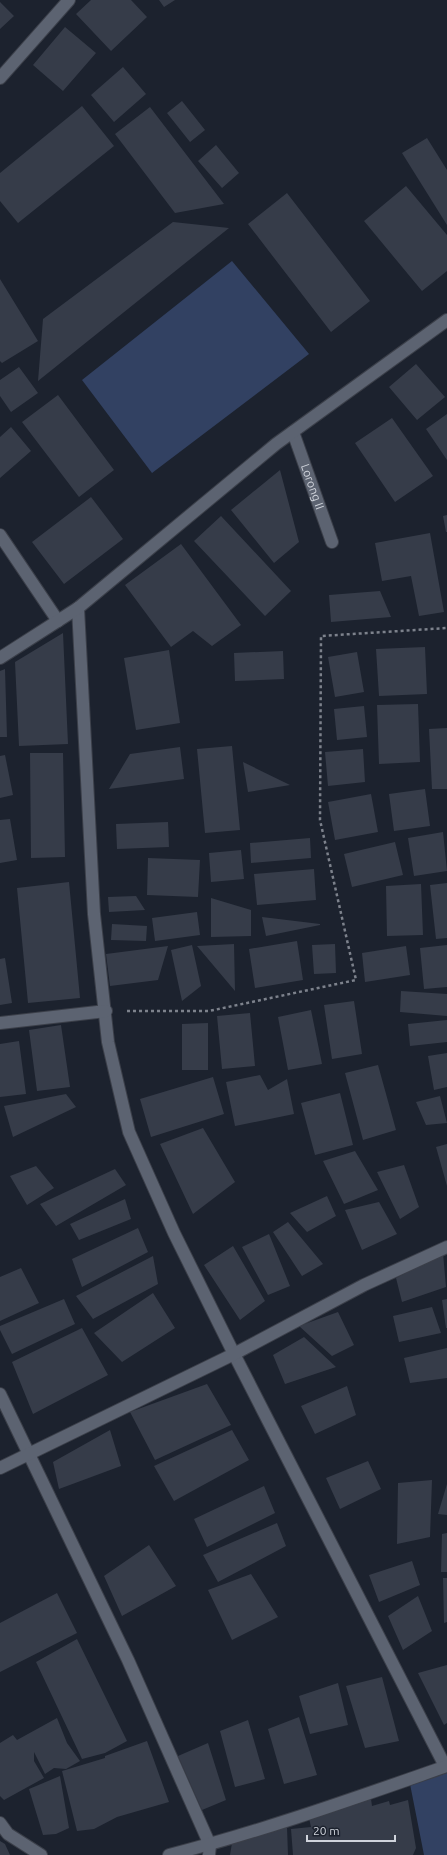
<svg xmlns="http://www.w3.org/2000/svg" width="447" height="1855" viewBox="0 0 447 1855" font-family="Ubuntu,sans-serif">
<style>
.green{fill:#324162}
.building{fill:#363c49}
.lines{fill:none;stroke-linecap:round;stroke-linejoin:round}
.lane-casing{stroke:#3b3f49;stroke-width:14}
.street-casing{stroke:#3b3f49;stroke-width:14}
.path{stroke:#7d828c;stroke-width:2.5;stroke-dasharray:3 3;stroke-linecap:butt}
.lane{stroke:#5c6371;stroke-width:12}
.street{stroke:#5c6371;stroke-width:12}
.labels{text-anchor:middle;stroke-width:3.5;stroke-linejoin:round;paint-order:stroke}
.street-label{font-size:12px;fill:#d0d4dc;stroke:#1c222e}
</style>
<rect width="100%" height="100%" fill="#1c222e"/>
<path class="green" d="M232 261 309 354 152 473 82 380Z
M447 1772V1855H424L410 1784Z"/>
<path class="building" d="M91 0H131L147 17 111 51 76 14Z
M159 0H175L164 7Z
M0 2 14 16 0 29Z
M65 27 96 53 63 91 33 65Z
M123 67 146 94 114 122 91 95Z
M182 101 205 130 190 142 167 113Z
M82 106 114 146 18 223 0 201V173Z
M150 107 224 204 175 213 115 134Z
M427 138 447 170V225L402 153Z
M216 145 239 173 222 188 198 161Z
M406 186 447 235V271L422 291 364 221Z
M287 193 370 301 331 332 248 224Z
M173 222 229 228 38 381 43 319Z
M0 279 38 341 2 363 0 361Z
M416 364 445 397 417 420 389 387Z
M19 367 38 393 11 412 0 396V380Z
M58 395 114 470 79 497 22 422Z
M447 414V460L426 429Z
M392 418 433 476 395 502 355 443Z
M11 427 31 451 0 478V437Z
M280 470 299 542 274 563 231 510Z
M91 497 123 539 64 584 32 542Z
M447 515V532H446L443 516Z
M221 516 291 591 265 616 194 541Z
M430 533 444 612 419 616 411 576 382 581 375 543Z
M181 544 241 625 212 646 193 631 171 647 125 585Z
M380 591 391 617 331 622 329 595Z
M63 633 68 744 19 746 15 662Z
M425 647 427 694 379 696 376 649Z
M169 650 180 723 136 730 124 658Z
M283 651 284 679 235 681 234 653Z
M357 652 364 692 335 697 328 657Z
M5 669 7 737H0V671Z
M418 704 420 762 379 764 377 705Z
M364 706 367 737 337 740 334 709Z
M447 728V789H432L429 729Z
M232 746 240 830 205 833 197 749Z
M180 747 184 779 109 789 130 754Z
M363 749 365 782 328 786 325 752Z
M30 753H63L65 857 31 858Z
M5 755 13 795 0 798V756Z
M243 762 290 785 248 792Z
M425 789 430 826 394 831 389 794Z
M371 794 378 832 335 840 328 802Z
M10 819 17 860 0 863V820Z
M168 822 169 847 117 849 116 824Z
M443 832 447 871 414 876 408 838Z
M310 838 311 858 251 863 250 843Z
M395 842 403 875 352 887 344 854Z
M241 850 244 879 211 882 209 853Z
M148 858 200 860 198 897 147 895Z
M314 869 316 900 257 905 254 874Z
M69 882 80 998 28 1003 17 888Z
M447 883V938L436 939 430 885Z
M421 884 423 935 387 936 386 886Z
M136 896 145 910 109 912 108 897Z
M211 898 251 910V936L211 937Z
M197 912 200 935 155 941 152 918Z
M262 917 320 924V925L266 936Z
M112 924 147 926 146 941 111 940Z
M297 941 303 980 255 988 249 949Z
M234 944 235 991 197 946Z
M335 944 336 973 314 974 312 945Z
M192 945 201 986 182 1001 171 950Z
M447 945V987L424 989 420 948Z
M168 946 158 980 110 986 106 954Z
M406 946 410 975 365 982 362 953Z
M5 958 12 1003 0 1005V959Z
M401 991 447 994V1016L400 1012Z
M354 1001 362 1054 332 1059 324 1005Z
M311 1010 322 1064 288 1070 278 1017Z
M250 1013 255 1066 222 1069 217 1016Z
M447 1020V1042L410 1046 408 1024Z
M208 1023V1070H182V1024Z
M61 1025 70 1087 37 1091 29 1030Z
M19 1041 26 1094 0 1097V1044Z
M447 1053V1087L434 1090 428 1056Z
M378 1065 396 1130 363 1140 345 1073Z
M260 1075 268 1090 287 1079 294 1114 235 1126 226 1082Z
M213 1077 224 1114 151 1137 140 1099Z
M340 1093 353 1145 315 1155 301 1103Z
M66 1094 76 1107 13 1137 4 1106Z
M440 1096 447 1123 426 1125 416 1102Z
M203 1128 235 1182 193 1214 160 1144Z
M447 1144V1186L436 1147Z
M355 1151 378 1190 344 1204 323 1161Z
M404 1165 419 1207 400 1219 377 1172Z
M36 1166 54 1188 27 1205 10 1176Z
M115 1169 126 1185 56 1226 40 1204Z
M327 1196 336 1216 307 1232 290 1213Z
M125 1199 131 1219 79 1240 70 1224Z
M379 1202 397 1234 362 1250 345 1210Z
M288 1222 323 1264 302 1276 273 1232Z
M138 1228 148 1252 82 1287 72 1259Z
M269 1234 290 1286 268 1295 242 1247Z
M233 1246 265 1301 240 1320 204 1265Z
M443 1253 446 1287 402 1302 396 1278Z
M153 1256 158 1284 93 1319 76 1296Z
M21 1268 39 1303 0 1321V1277Z
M153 1293 175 1328 122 1362 94 1333Z
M64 1299 75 1324 12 1354 0 1330V1326Z
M447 1299V1328H446L442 1300Z
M432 1307 441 1333 399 1342 393 1316Z
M338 1312 354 1345 332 1356 299 1326Z
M82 1328 108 1375 33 1414 12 1362Z
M304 1337 336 1367 285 1384 273 1355Z
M447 1348V1378L410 1383 404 1358Z
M207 1384 231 1425 155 1460 130 1412Z
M347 1386 356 1415 315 1434 301 1406Z
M110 1430 121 1466 59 1489 53 1462Z
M232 1430 249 1460 174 1501 154 1466Z
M368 1461 381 1489 340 1509 326 1478Z
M432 1480 430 1537 397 1544 398 1483Z
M447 1484V1515L438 1514Z
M264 1486 275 1513 207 1547 194 1519Z
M277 1523 286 1546 218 1582 203 1555Z
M447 1533V1572H441L442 1534Z
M149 1545 176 1586 122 1616 104 1576Z
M412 1561 420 1585 379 1602 369 1575Z
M251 1574 278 1617 232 1640 208 1590Z
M443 1578H447V1622L444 1623Z
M57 1593 77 1633 0 1672V1623Z
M418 1596 432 1631 403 1650 388 1616Z
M77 1639 127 1741 105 1753 82 1759 36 1662Z
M447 1665V1723L444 1725 418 1673Z
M382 1677 399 1741 365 1748 346 1686Z
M338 1683 348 1725 310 1734 299 1696Z
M299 1717 317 1775 284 1784 268 1729Z
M57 1718 67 1743 80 1761 66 1769 54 1768 45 1774 34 1752V1761L44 1778 4 1800 0 1796V1743L13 1735 17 1740Z
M248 1720 265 1779 235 1787 220 1731Z
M147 1741 169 1802 117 1817 94 1829 77 1831 62 1771 105 1758V1756Z
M208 1743 226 1800 202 1810 178 1756Z
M60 1776 69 1828 56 1834 43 1835 29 1789Z
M371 1799 372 1806 389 1801 390 1805 408 1800 416 1848 413 1855H293L291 1829 311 1827 309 1818Z
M287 1827 288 1855H230L232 1843Z
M0 1841 5 1844 10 1855H0Z"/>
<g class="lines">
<defs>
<path id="lane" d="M0 535 58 621"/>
<g id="street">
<path d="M0 78 69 0"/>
<path id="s1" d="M293 432 332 542"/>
<path d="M78 608 94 914 108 1042 129 1132 174 1233 234 1354 445 1766"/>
<path d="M0 658 78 608 276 444 447 320"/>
<path d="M0 1023 106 1011"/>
<path d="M0 1394 128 1660 210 1845 209 1855"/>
<path d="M0 1468 234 1354 364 1285 447 1247"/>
<path d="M0 1823 8 1834 41 1855"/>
<path d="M169 1855C263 1831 355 1798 447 1766"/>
</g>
</defs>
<use href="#lane" class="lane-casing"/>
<use href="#street" class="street-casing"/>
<path class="path" d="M127 1011H209L356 980 320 820 321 636 447 628"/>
<use href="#lane" class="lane"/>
<use href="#street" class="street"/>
</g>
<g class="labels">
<g class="street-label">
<text dy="4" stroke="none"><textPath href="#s1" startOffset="58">Lorong II</textPath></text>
</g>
</g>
<path d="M307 1835v6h88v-6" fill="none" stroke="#d0d4dc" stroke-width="2"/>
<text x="313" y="1835" font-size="12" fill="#d0d4dc" stroke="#1c222e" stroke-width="3" paint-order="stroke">20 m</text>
</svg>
